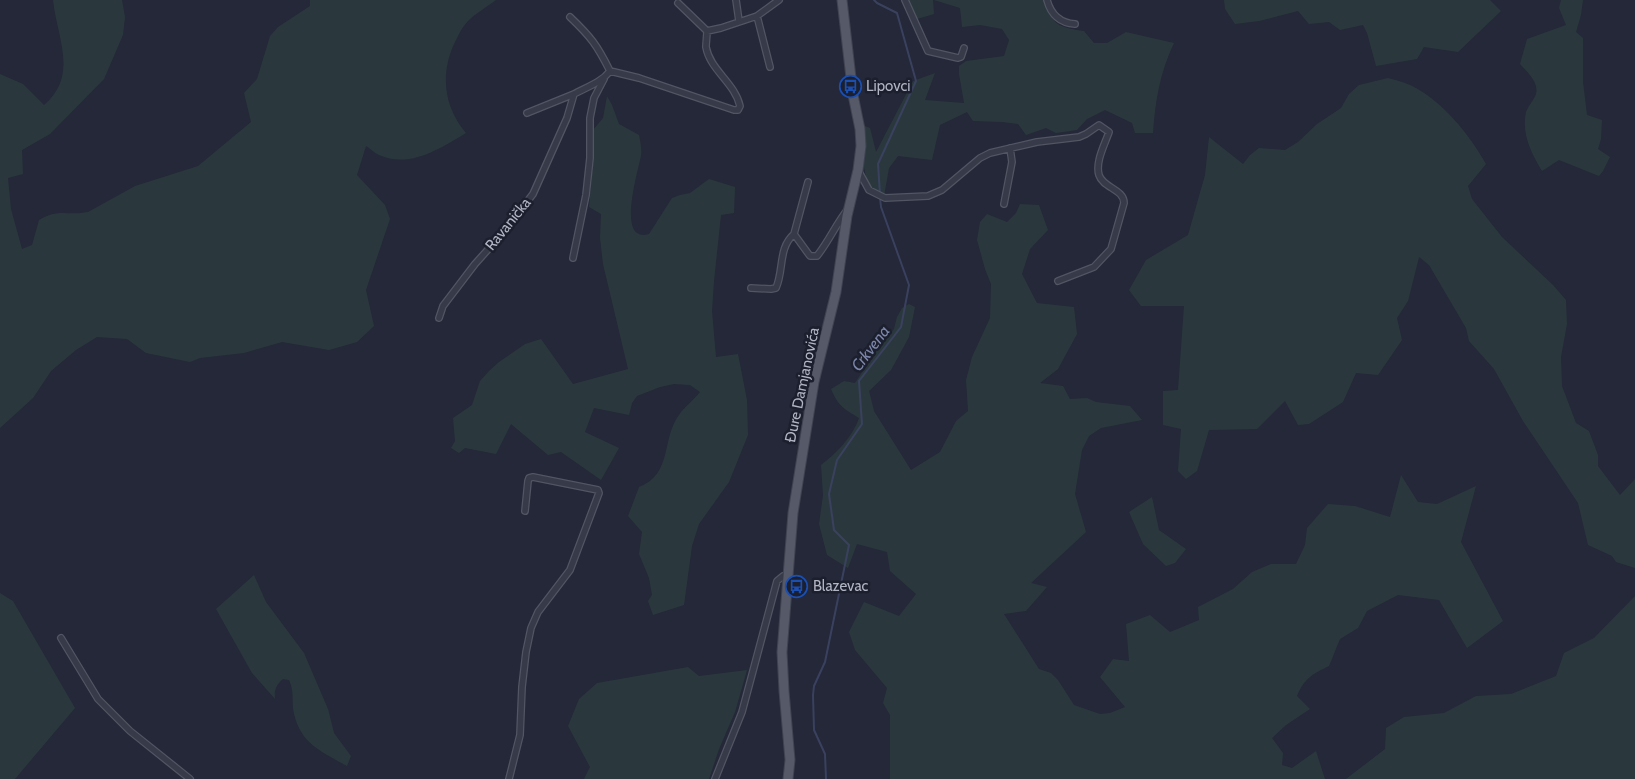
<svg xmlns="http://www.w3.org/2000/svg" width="1635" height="779" viewBox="0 0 1635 779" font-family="Cabin,sans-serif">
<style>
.green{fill:#2a383d}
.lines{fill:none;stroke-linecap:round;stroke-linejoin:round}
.stream{stroke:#3a415f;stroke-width:2}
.street-casing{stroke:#525563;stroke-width:8}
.primary-casing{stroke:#404351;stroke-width:11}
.street{stroke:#373a48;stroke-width:5.5}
.primary{stroke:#555968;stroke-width:9}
.labels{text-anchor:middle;stroke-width:5;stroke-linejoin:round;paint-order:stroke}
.poi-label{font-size:15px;fill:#b2b5c4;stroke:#1c1f2d;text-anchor:start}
.street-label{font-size:15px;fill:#b2b5c4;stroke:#1c1f2d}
.water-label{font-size:16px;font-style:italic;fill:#7c86aa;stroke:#1c1f2d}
</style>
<rect width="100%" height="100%" fill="#242838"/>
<path class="green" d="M53 0H122L125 17 123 35 104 79 50 134 22 150 23 174 8 178 11 209 22 249 32 245 39 220C58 208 68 216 88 212L135 186 198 166 251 122 244 93 257 79 270 36 278 27 310 6V0H496C487 7 476 13 468 21 462 27 458 36 454 44 440 75 444 107 466 133 441 148 410 169 379 155 374 153 370 148 366 146L357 175 385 205 390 219 366 290 374 326 357 342 329 350 282 342 244 353 200 358 190 362 146 353 127 339 97 337 76 350 51 371 33 398 0 428V74L23 84 44 105C79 75 57 38 53 0Z
M909 0H933L934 14 917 19Z
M934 0H1044C1050 24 1060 28 1084 31L1094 43H1107L1126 32 1174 43C1160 72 1155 102 1153 133H1135L1132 123 1105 110 1087 119 1077 130 1056 133 1046 128 1026 135 1018 124 1002 122 973 121 967 112 940 125 932 160 898 156 889 168 884 196 868 186 863 163 865 126 870 128 876 152 913 81 935 73 925 100 964 103 959 74V66L966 61 1004 56 1009 40 1002 29 980 25 962 27 960 8Z
M1224 0H1490L1501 11 1458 52 1424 47 1417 59 1376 66 1367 33 1363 25 1340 30 1329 22 1309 24 1298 11 1259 21 1235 24 1225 9Z
M1561 0H1583L1581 15 1576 32 1583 38V82L1587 115 1602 120 1601 139 1598 149 1610 157 1603 171 1599 176 1559 160 1542 171C1532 154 1521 134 1526 112 1528 106 1534 100 1536 94 1539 82 1527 72 1520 64L1527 39 1566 25 1559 8Z
M1388 78C1395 80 1404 82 1410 85 1442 100 1469 134 1486 164L1468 186 1472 199 1502 237 1553 285 1566 300 1567 324 1561 357 1562 386 1576 423 1589 431 1598 455V466L1620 495 1635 479V568L1616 562 1612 556 1588 545 1578 503 1523 421 1494 369 1469 341 1466 328 1429 265 1419 257 1408 301 1397 318 1402 340 1378 375 1356 373 1343 402 1309 424 1298 425 1285 401 1257 429 1209 430 1197 471 1186 479 1178 471 1181 429 1163 425V391L1178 390 1184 306H1141L1129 290 1146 260 1188 235 1205 175 1209 137 1243 164 1250 155 1259 148 1285 150 1298 142 1317 124 1341 108 1349 94 1359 85Z
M607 96 612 105 619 124 639 135C640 141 642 148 641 155 639 169 615 244 649 234L672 198 680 195 690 193 709 179 735 187 734 213 721 215 714 281 712 311 716 357 738 354 747 400 748 435 729 482 699 524 692 546 684 605 653 615 648 601 652 595 649 578 639 554 642 532 628 516 639 487C673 474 661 439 679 415 684 407 694 400 700 392L690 385 674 384 660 387 637 396 632 403 629 415 594 408 585 432 619 448 601 480 561 452 548 455 511 424 496 454 465 448 459 453 451 448 455 441 453 418 472 405 480 381 489 371 499 362 525 344 541 339 573 384 628 369 603 264 600 238 601 214 589 207 594 153 593 130 603 118Z
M1020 204 1039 205 1048 230 1030 249 1022 274 1037 303 1074 307 1077 334 1058 369 1040 383 1063 386 1070 399 1087 398 1096 402 1130 406 1142 420 1101 428 1089 436 1082 450 1075 494 1086 532 1031 583 1047 587 1026 611 1004 614 1039 669 1051 673 1058 680 1074 705 1100 714 1110 713 1125 707 1100 677 1113 659 1129 661 1126 624 1150 615 1170 632 1199 620 1198 607 1233 589 1252 572 1271 564H1296L1305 545 1307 528 1328 504 1355 506 1390 517 1401 475 1418 502 1437 504 1476 486 1461 542 1503 621 1467 648 1439 600 1398 595 1367 611 1358 628 1340 639 1329 666C1312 674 1304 679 1297 696L1310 709 1286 725 1272 738 1283 753 1282 765 1292 768 1316 751 1325 779H890V715L883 703 887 688 855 650 849 632 864 602 899 616 916 594 890 571 887 552 857 544 848 568 827 555 819 524 823 495 821 465C836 454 853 436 859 418 843 408 839 407 831 389L844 381 855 383 875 352 894 329 897 317 902 308 909 304 915 307 909 337 891 370 869 391 874 411 911 470 940 452 956 421 968 411 966 380 972 357 990 318 991 284 985 269 977 240 980 222 987 214 1007 222 1016 213Z
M1152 497 1159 530 1186 549 1175 563 1166 566 1143 544 1129 512Z
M254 575 266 602 304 653 328 709 334 733 351 756 347 766C322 752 301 744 294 714 291 701 295 693 289 680L283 679C276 685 274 690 275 699L252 673 216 609Z
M0 593 13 601 75 708 15 779H0Z
M1635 596V779H1346L1385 749 1386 728 1404 717 1444 713 1476 696 1511 694 1556 676 1564 653 1594 638Z
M688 667 699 676 747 670 735 712 719 749 709 779H584L590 767 568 726 579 699 597 683Z"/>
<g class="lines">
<path class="stream" d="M874 0 877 3 897 13 916 81 878 164 880 194
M826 779 825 754 814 730 813 695 814 686 825 662 849 545 834 530 829 494 837 460 862 424 859 381 901 327 909 285 881 207 880 198"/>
<defs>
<path id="street" d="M736 0 739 21
M905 0 928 51 958 58 961 57 964 48
M1047 0C1051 15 1060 23 1075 24
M678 3 707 31
M757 16 770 67
M570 17C591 37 597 45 610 71
M527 113 574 94
M858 170 869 190 885 198 928 196 942 190 980 158 990 153 1037 142 1079 137 1086 134 1099 125 1109 132C1105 144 1095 162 1099 175 1103 188 1124 189 1124 203L1111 249 1094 267 1058 281
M808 182 794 234 810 256H817C829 241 836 224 848 209
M1004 204 1012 162 1010 148
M573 258 586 195 590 158V118L594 98 604 79
M751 288 771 289 776 288C784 270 778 248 794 234
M439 318 443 306 475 264 502 234 533 194 567 118 574 94C587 87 602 82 610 71L639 78 734 110H738L740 106C735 83 710 70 706 47 706 42 707 36 707 31L721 28 757 16 779 0
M61 638 98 699 130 731 190 779
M509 779 520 735 522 687 526 652 531 628 538 612 570 570 599 493 598 490 533 477 529 478 528 481 525 511
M715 779 742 712 777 581 783 576 789 574"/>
<path id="primary" d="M788 779 790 760 784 691 782 652 793 513 814 382 836 292 847 216 858 170 861 146 860 129 853 95 842 0"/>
</defs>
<use href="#street" class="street-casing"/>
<use href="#primary" class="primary-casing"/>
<use href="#street" class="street"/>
<use href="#primary" class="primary"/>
</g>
<defs>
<symbol id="bus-ring" viewBox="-11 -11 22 22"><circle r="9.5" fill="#1c1f2d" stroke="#1a4fb4" stroke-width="1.5"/><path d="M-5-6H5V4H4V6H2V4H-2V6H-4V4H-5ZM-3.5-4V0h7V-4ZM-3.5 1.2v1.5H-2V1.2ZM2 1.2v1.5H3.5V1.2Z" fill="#1a4fb4"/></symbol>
</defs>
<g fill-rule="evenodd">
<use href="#bus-ring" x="838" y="74" width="25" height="25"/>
<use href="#bus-ring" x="784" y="574" width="25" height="25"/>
</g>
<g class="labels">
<g class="poi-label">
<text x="866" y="91">Lipovci</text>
<text x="813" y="591">Blazevac</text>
</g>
<g class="street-label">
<text transform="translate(508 224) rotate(-51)" y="5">Ravanička</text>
<text transform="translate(802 385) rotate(-78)" y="5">Đure Damjanovića</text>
</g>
<g class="water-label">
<text transform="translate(870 348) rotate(-53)" y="6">Crkvena</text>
</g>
</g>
</svg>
